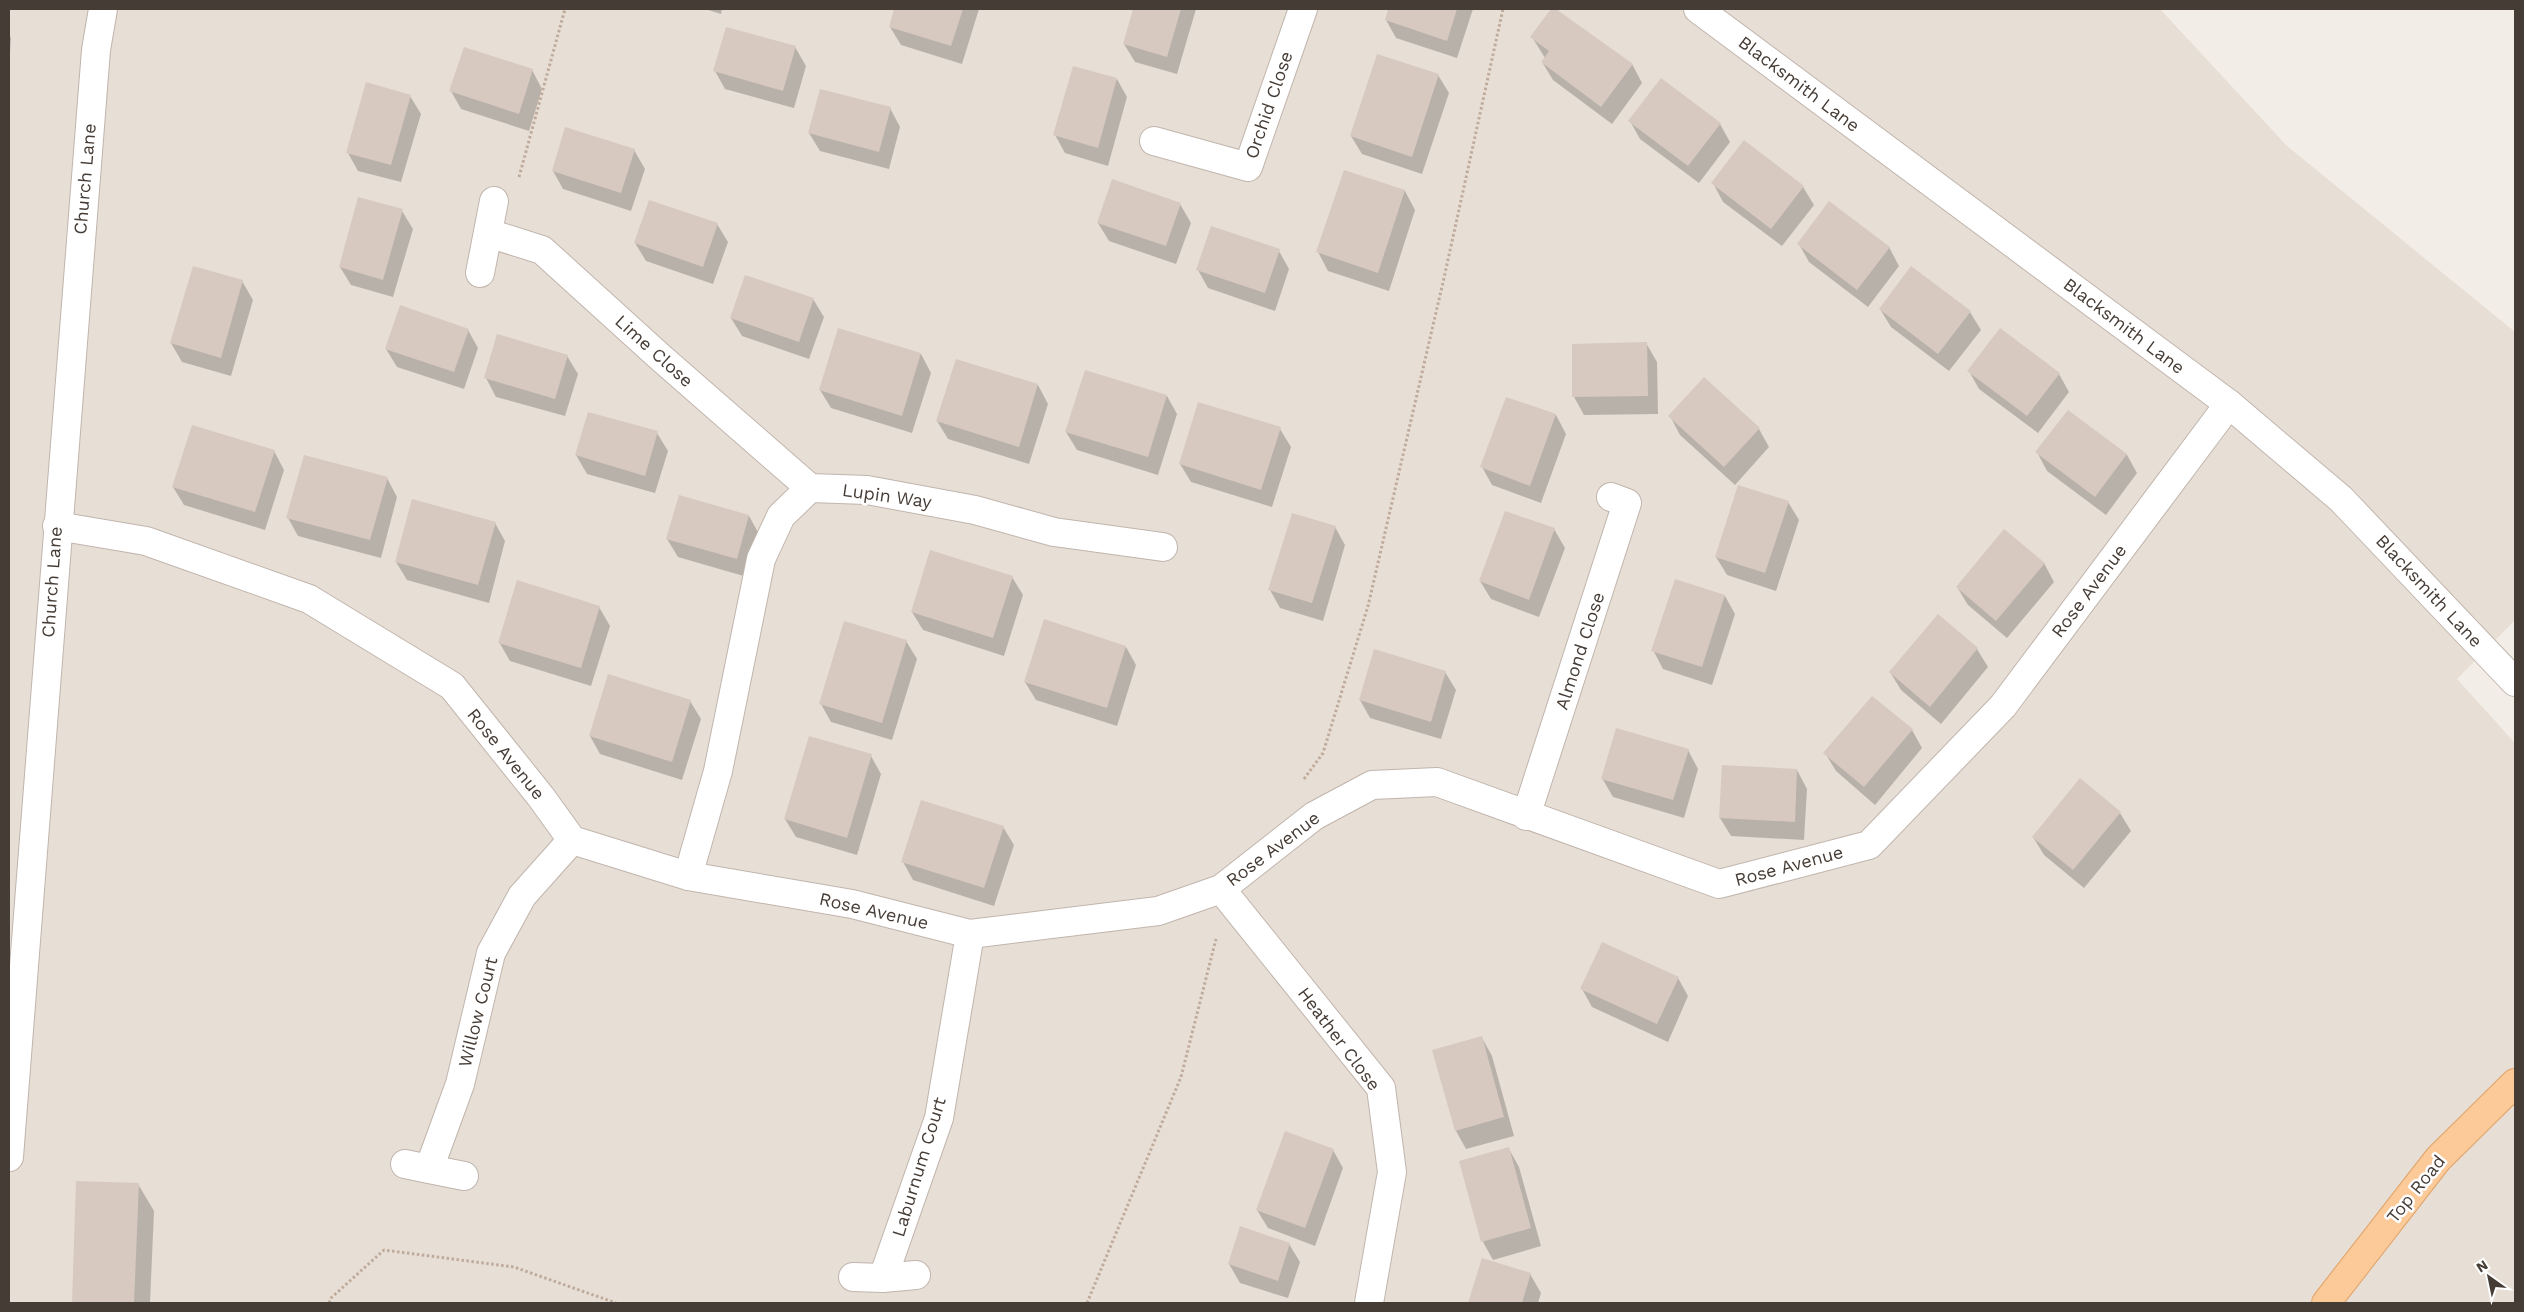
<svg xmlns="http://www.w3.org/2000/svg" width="2524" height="1312" viewBox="0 0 2524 1312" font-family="'Work Sans',sans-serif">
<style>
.residential{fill:#e7ded5}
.shadow{fill:#0003}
.building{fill:#d7c9c0}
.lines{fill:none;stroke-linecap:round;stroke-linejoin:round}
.minor-casing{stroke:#c1b5ad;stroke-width:30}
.tertiary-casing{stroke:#c1b5ad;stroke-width:30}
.primary-casing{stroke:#e0a268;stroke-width:30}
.path{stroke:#c0ab9b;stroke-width:3;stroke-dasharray:2.5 2.5;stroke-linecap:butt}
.minor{stroke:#fff;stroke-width:28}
.tertiary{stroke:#fff;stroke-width:28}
.primary{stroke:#fbca98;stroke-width:28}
.labels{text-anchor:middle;stroke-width:5;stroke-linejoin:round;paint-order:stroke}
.street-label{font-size:18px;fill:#463c36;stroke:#fff}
</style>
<rect width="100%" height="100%" fill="#f3ede7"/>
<path class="residential" d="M9 9H2160L2287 146 2515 332V620L2457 679 2515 743V1303H9Z"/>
<path class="shadow" d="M705 9H722L721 14Z
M896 9H979L962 64 901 45 890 27Z
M1134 9H1196L1177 74 1135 62 1124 44Z
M1390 9H1473L1457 58 1396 38 1386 20Z
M1552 9 1632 64 1642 83 1612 124 1553 80 1542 62 1545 58 1532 37Z
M9 34 11 38 9 67Z
M795 47 806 66 794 108 725 89 715 71Z
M532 70 542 89 529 131 461 109 451 91Z
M1438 75 1449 93 1422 174 1362 154 1351 136Z
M1117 79 1127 97 1108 166 1065 153 1055 135Z
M410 96 421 114 401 182 358 171 348 153Z
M890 108 900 127 889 169 820 151 809 133Z
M1630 121 1720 124 1730 142 1699 183 1640 139Z
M634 150 645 169 631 211 563 189 553 171Z
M1344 172 1405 191 1415 210 1389 291 1328 271 1318 252Z
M1713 183 1803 187 1814 205 1782 246 1723 202Z
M1180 204 1191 223 1176 264 1109 241 1098 223Z
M402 211 413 229 393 297 351 285 340 267Z
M717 224 728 242 713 284 646 261 635 243Z
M1799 244 1889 247 1899 266 1868 307 1809 262Z
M1279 251 1289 269 1275 311 1208 288 1198 270Z
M242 281 253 300 231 376 182 362 171 343Z
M813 299 824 317 809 359 742 336 731 318Z
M1880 309 1970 312 1981 330 1949 371 1891 327Z
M468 330 478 348 464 389 397 367 386 349Z
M1646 343 1657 362 1658 414 1584 415 1574 397 1573 345Z
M921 354 931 373 912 433 831 408 820 390Z
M567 356 578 374 565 416 496 397 486 378Z
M956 360 1038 385 1048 404 1029 464 948 439 937 421Z
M1969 371 2059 374 2069 392 2038 433 1979 389Z
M1167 396 1177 414 1158 475 1077 450 1066 432Z
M1507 398 1556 415 1566 434 1541 503 1492 485 1482 467Z
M2068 411 2127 455 2137 473 2106 515 2047 471 2037 452Z
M589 413 657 433 668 451 655 493 587 474 576 455Z
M1670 416 1759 429 1769 447 1735 485 1680 435Z
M1280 429 1291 447 1272 507 1191 482 1180 464Z
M274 451 284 470 265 530 184 505 173 487Z
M387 478 397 497 381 558 298 536 288 518Z
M1788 502 1799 520 1776 591 1727 575 1716 557Z
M749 516 759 534 747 577 678 557 667 539Z
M495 523 505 541 489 603 407 580 396 562Z
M1335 527 1345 545 1323 621 1280 608 1270 590Z
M1554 529 1565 548 1539 617 1491 599 1480 581Z
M2044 563 2054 582 2007 638 1968 605 1957 587Z
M1012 577 1023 595 1004 656 923 630 912 612Z
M1725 596 1735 614 1712 685 1663 669 1653 650Z
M599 607 610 626 591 686 510 661 499 642Z
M1938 616 1977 649 1988 667 1941 724 1901 690 1890 672Z
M906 641 917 659 892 740 831 722 821 704Z
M1126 647 1136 665 1117 726 1036 700 1025 682Z
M1445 672 1456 690 1441 739 1370 718 1360 700Z
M690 701 701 719 682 780 600 754 590 736Z
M1912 730 1922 748 1875 805 1836 771 1825 753Z
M1688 750 1698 769 1684 818 1613 797 1602 778Z
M871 756 881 774 857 855 796 837 785 819Z
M1723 767 1797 770 1807 789 1804 840 1731 836 1720 818Z
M2080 780 2120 813 2131 831 2084 888 2044 855 2033 837Z
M1003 827 1014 845 994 906 913 880 903 862Z
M1678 978 1688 996 1668 1042 1592 1007 1582 989Z
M1482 1038 1492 1056 1514 1136 1466 1149 1456 1131 1434 1051Z
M1509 1149 1519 1167 1541 1246 1493 1260 1483 1242Z
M1333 1150 1343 1168 1315 1246 1268 1228 1257 1210Z
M78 1182 138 1184 154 1211 150 1303H73Z
M1289 1244 1300 1262 1288 1298 1240 1283 1229 1264Z
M1482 1259 1530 1274 1541 1293 1538 1303H1469Z"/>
<path class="building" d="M894 9H963L951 46 889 27Z
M1133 9H1181L1167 57 1123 44Z
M1388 9H1457L1447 41 1385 20Z
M1551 9H1556L1633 64 1601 107 1541 62 1549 51 1530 37Z
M726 27 796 46 783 91 713 71Z
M464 47 533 69 519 114 449 91Z
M1377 54 1439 74 1412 157 1350 136Z
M1073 66 1117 78 1098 148 1053 135Z
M1661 78 1721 123 1688 166 1628 121Z
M366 82 411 95 391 165 346 153Z
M820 89 891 107 879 152 808 133Z
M565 127 635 149 621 193 552 171Z
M1744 140 1804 186 1771 229 1711 183Z
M1344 170 1405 190 1378 273 1316 252Z
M1112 179 1181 203 1166 246 1097 223Z
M358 197 403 209 383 280 339 267Z
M649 200 718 223 703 267 634 243Z
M1829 201 1890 247 1857 290 1797 244Z
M1211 226 1280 249 1265 293 1196 270Z
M193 266 243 280 221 358 170 343Z
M1911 266 1971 311 1938 354 1879 309Z
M745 275 814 298 799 342 730 318Z
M400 305 469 329 454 372 385 349Z
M838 328 921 353 902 416 819 390Z
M2000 328 2060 373 2027 416 1967 371Z
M497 334 568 355 555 399 484 378Z
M1647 342 1648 396 1572 397V344Z
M956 359 1038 384 1019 447 936 421Z
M1085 370 1167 395 1148 457 1065 432Z
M1704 377 1760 428 1724 467 1668 416Z
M1506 397 1556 414 1530 486 1480 467Z
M1198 402 1281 427 1261 490 1179 464Z
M2068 410 2127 454 2095 497 2035 452Z
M588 412 658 431 645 476 575 455Z
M192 425 275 450 255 512 172 487Z
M304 455 388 477 370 540 286 518Z
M1738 485 1789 501 1765 573 1715 557Z
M679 495 749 515 737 559 666 539Z
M412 499 496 522 478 585 395 562Z
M1505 511 1555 528 1529 600 1479 581Z
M1292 513 1336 526 1312 603 1268 590Z
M2004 529 2045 563 1996 621 1956 587Z
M930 550 1013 576 993 638 911 612Z
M1675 579 1725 595 1702 667 1651 651Z
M517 580 600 606 581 668 498 643Z
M1938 614 1978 648 1930 707 1889 672Z
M1044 619 1126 646 1107 708 1024 682Z
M844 621 907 640 882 723 819 704Z
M1374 649 1446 671 1431 722 1359 700Z
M608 674 691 700 672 762 589 736Z
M1872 696 1913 729 1864 787 1823 753Z
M1616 728 1689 749 1673 800 1601 779Z
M809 736 872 754 847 838 784 819Z
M1722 765 1797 769 1795 822 1719 818Z
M2080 778 2121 812 2073 870 2032 837Z
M921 800 1004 826 984 888 901 862Z
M1602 942 1679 977 1657 1024 1580 989Z
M1482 1036 1504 1117 1455 1131 1432 1050Z
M1285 1131 1334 1149 1305 1228 1256 1210Z
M1509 1147 1531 1228 1481 1242 1459 1161Z
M76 1181 139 1183 134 1303H72Z
M1240 1226 1290 1243 1278 1281 1228 1264Z
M1482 1258 1531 1273 1522 1303H1468Z"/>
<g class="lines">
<defs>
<path id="minor" d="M1154 141 1248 167 1303 9
M488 233 542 250 660 357 810 488
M480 273 494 201
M57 526 146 541 309 599 452 686 541 797 572 840 688 876 852 904 970 934 1158 911 1221 889 1314 816 1372 785 1437 782 1719 884 1869 845 2003 706 2229 404
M1526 816 1627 503 1611 497
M688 876 718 771 761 559 781 516 810 488 867 490 975 510 1054 532 1163 547
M1221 889 1381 1088 1392 1172 1369 1303
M405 1164 429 1169
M464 1176 429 1169 460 1084 491 953 522 896 572 840
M916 1275 883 1278 939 1118 970 934
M853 1277 883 1278"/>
<path id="tertiary" d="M1698 9 2229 404 2341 499 2515 682
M9 1157 96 50 103 9"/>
<path id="primary" d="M2326 1303 2438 1159 2515 1083"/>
</defs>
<use href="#minor" class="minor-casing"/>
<use href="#tertiary" class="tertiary-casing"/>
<use href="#primary" class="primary-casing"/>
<path class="path" d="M519 177 565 9
M1304 779 1323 753 1368 606 1444 278 1503 9
M329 1303 331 1298 384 1250 514 1267 616 1303
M1087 1303 1181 1077 1216 939"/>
<use href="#minor" class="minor"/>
<use href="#tertiary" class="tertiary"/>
<use href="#primary" class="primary"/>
</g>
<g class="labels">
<g class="street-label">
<text transform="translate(1799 84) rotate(37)" y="6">Blacksmith Lane</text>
<text transform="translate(1269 105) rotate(-71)" y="6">Orchid Close</text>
<text transform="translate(85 179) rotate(-85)" y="6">Church Lane</text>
<text transform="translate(2124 326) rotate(37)" y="6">Blacksmith Lane</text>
<text transform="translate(654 351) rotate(42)" y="6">Lime Close</text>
<text transform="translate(887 496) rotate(8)" y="6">Lupin Way</text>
<text transform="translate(52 582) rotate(-86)" y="6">Church Lane</text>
<text transform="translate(2089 591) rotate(-53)" y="6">Rose Avenue</text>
<text transform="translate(2429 591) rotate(47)" y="6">Blacksmith Lane</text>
<text transform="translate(1580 651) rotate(-72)" y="6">Almond Close</text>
<text transform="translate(506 754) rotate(51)" y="6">Rose Avenue</text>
<text transform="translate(1273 849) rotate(-37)" y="6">Rose Avenue</text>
<text transform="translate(1789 866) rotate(-15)" y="6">Rose Avenue</text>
<text transform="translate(874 911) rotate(13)" y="6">Rose Avenue</text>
<text transform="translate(478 1012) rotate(-76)" y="6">Willow Court</text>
<text transform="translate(1339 1039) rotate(53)" y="6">Heather Close</text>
<text transform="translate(919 1167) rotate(-73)" y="6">Laburnum Court</text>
<text transform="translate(2416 1189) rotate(-51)" y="6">Top Road</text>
</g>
</g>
<rect width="2524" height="1312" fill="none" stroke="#463c36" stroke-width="20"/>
<g transform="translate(2489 1277) rotate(327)" stroke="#ffffff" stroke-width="4" paint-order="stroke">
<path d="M0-4L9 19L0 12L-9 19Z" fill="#463c36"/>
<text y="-8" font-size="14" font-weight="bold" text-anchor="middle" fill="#463c36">N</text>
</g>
</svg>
